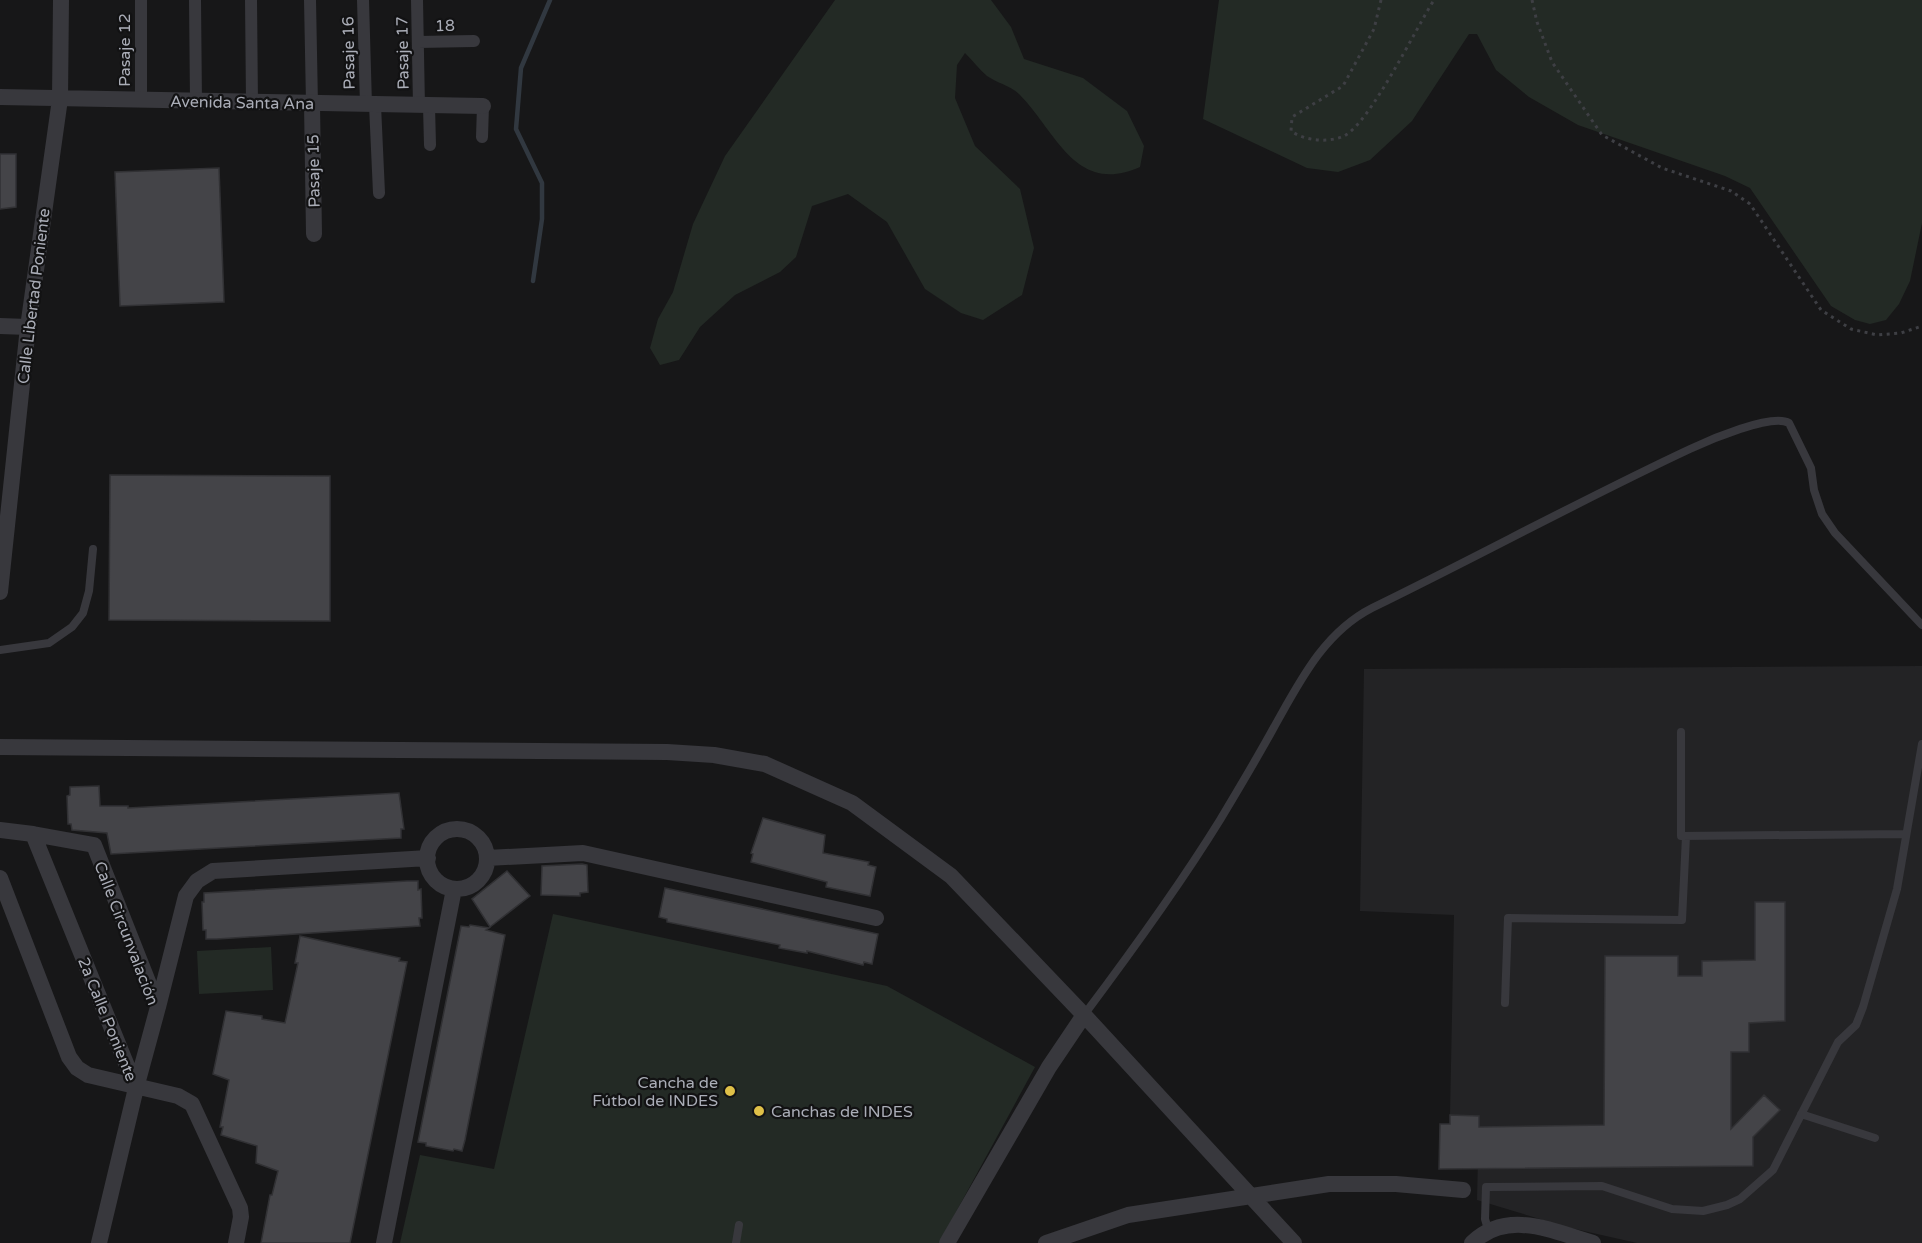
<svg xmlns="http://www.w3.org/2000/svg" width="1922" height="1243" viewBox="0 0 1922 1243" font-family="'Varela Round',sans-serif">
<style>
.built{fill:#232325}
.green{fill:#232a25}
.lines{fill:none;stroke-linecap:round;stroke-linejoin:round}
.stream{stroke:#313840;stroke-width:4.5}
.building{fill:#444448;stroke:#313134;stroke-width:1.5}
.path{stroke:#3e3f44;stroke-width:3;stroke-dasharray:3 4.5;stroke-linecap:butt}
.service{stroke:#38383d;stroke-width:8}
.pedestrian{stroke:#38383d;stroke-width:12}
.minor{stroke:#38383d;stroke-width:16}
.poi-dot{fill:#dfc048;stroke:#121213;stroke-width:2}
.labels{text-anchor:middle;stroke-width:4.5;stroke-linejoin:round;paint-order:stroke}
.street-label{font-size:16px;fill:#aaadb7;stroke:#121213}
.poi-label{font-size:16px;fill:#aaadb7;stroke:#121213;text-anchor:end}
</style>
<rect width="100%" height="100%" fill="#171718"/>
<path class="built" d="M1922 666V1243H1637L1566 1227 1477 1200 1479 1116 1450 1115 1454 915 1360 911 1364 669Z"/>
<path class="green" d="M835 0H991L1011 27 1024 59 1083 78 1127 111 1144 146 1140 167C1075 196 1056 131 1019 94 1011 86 997 83 987 76 979 69 972 60 965 53L957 65 955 98 975 146 1020 189 1034 248 1022 295 983 320 961 313 925 289 887 222 848 194 812 206 796 257 780 272 735 295 700 327 679 360 660 365 650 348 658 319 673 292 693 224 725 156Z
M1219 0H1922V223L1910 281 1899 304 1886 320 1870 324 1855 320 1831 306 1750 188 1725 176 1578 125 1529 97 1496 70 1477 34H1469L1412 121 1370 160 1338 172 1307 168 1203 119Z
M553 914 887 986 1035 1067 939 1243H400L420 1155 494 1169Z
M271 947 273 990 199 994 197 951Z"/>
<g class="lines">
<path class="stream" d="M533 281 542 219V183L516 129 521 68 550 0"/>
</g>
<path class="building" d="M0 154H16V207L0 209Z
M219 168 224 302 120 306 115 172Z
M110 475 330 476V621L109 620Z
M99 786 100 806H128V808L399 793 404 829H401V838L111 854 107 833 72 830 71 824H68L67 796 70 795V787Z
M763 818 825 835 823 853 869 862 868 865 876 867 870 896 826 887 827 882 751 862 753 854 751 853Z
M582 864 587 865 588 892 580 893V896L541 895 542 866Z
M507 871 530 896 490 927 472 899Z
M407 881H418V890L421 889 422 918H419L420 926 217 939H206V930H203L202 902H204V893Z
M665 888 878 934 872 964 864 962 863 965 807 951V953L779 948 780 945 667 922V919L659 917Z
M1755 902H1785V1021L1749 1023V1052H1731V1129L1764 1095 1780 1110 1753 1137V1166L1439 1169 1440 1124H1450V1115L1479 1116V1127L1604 1125 1605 956H1678V976H1702V961L1755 960Z
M470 925 489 928 486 930 505 935 465 1140 462 1151 454 1149 453 1151 426 1146V1143L418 1142 461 926 469 927Z
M300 936 400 958 399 961 407 962 350 1243H261L270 1195H272L278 1171 256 1163 257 1146 221 1135 223 1127H220L229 1080 213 1074 226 1011 262 1016V1019L285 1023 298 963H295Z"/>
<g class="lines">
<path class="path" d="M1381 0 1374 29 1343 86 1292 117 1291 131C1305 141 1328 143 1344 136 1370 123 1416 28 1434 0
M1532 0 1537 22 1552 62 1602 135 1662 168 1731 191 1750 204 1821 310 1851 329 1877 335 1901 333 1922 326"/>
<path class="service" d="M0 650 49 643 72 627 83 613 89 591 93 549
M1681 732V836L1906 834
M1505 1003 1508 918 1682 920 1686 836
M1084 1015C1132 951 1178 888 1220 820 1238 790 1256 760 1273 729 1299 683 1323 633 1372 608 1479 556 1583 499 1690 449 1709 440 1772 413 1789 423L1811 468 1814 490 1822 514 1835 533 1922 625
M1801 1114 1875 1138
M1488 1229 1485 1219 1486 1187 1602 1186 1672 1209 1703 1211 1727 1205 1740 1199 1773 1170 1838 1042 1856 1025 1863 1007 1897 889 1922 744
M736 1243 739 1225"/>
<path class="pedestrian" d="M141 0V100
M195 0 196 102
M251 0 252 103
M310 0 312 104
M363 0 366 105
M417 0 419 106
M418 42 474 41
M375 105 379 193
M429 106 430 145
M482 137 483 106"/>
<path class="minor" d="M0 97 483 106
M312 104 314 234
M0 326 28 327
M0 592 28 327 60 99 61 0
M0 747 667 752 714 755 765 764 852 803 951 876 1084 1015 1294 1243
M427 859a30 30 0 1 1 60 0a30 30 0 1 1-60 0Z
M0 830 33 834 136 1088
M33 834 94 845 158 1007 136 1088 99 1243
M487 858 583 853 876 918
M0 878 69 1057 77 1068 88 1075 178 1096 192 1104 240 1208 241 1217 236 1243
M158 1007 186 896 197 881 213 871 428 858
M384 1243 454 889
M947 1243 1049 1067 1084 1015
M1046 1243 1128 1215 1329 1184H1396L1463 1190
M1472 1243C1508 1209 1552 1231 1593 1243"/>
</g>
<g class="poi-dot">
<circle cx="730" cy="1091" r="6"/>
<circle cx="759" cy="1111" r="6"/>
</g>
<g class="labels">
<g class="street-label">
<text transform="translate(445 25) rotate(-1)" y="6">18</text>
<text transform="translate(124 50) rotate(-90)" y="6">Pasaje 12</text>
<text transform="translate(348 53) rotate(-91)" y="6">Pasaje 16</text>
<text transform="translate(402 53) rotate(-91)" y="6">Pasaje 17</text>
<text transform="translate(242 102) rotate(1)" y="6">Avenida Santa Ana</text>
<text transform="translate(313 171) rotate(-91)" y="6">Pasaje 15</text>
<text transform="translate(33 296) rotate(-83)" y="6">Calle Libertad Poniente</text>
<text transform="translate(127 933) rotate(69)" y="6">Calle Circunvalación</text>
<text transform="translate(108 1019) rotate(68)" y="6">2a Calle Poniente</text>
</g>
<g class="poi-label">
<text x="718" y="1088">Cancha de<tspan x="718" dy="18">Fútbol de INDES</tspan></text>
<text x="771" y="1117" text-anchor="start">Canchas de INDES</text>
</g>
</g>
</svg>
